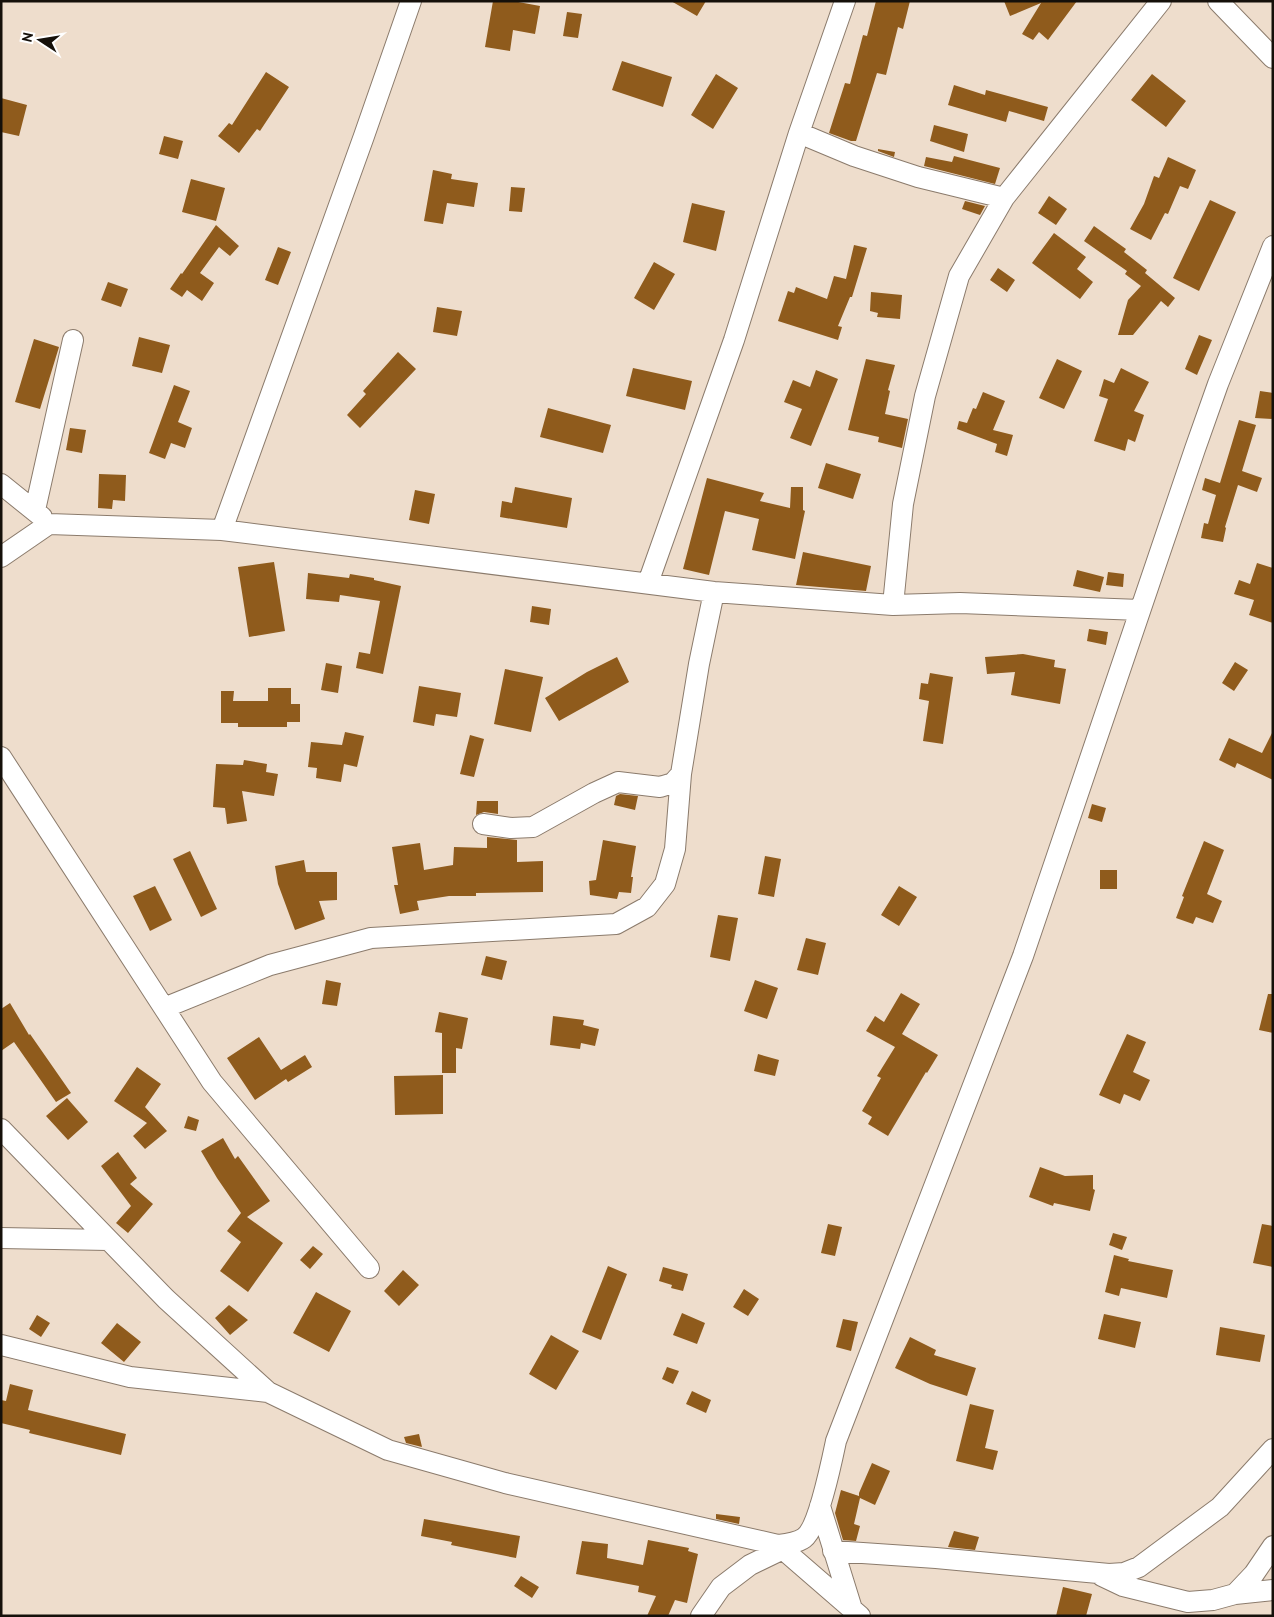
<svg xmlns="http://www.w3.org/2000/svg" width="1274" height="1617" viewBox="0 0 1274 1617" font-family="'PT Sans',sans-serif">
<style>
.building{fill:#8f5b1c}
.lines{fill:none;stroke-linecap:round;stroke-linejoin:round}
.minor-casing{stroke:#8b7b6c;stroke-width:22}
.minor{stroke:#fff;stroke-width:20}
</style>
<rect width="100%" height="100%" fill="#edc"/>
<path class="building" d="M493 1H513L540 6 535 34 513 30 510 51 485 47Z
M671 1H706L697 16Z
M876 1H910L903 29 898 27 886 75 877 73 856 141H851L829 133 845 83 850 84 863 35 867 36Z
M1004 1H1077L1048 40 1039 32 1033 40 1022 34 1041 3 1010 16Z
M567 12 582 14 578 38 563 36Z
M622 61 672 77 663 107 612 90Z
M266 72 289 87 260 131 257 129 239 153 218 136 229 123 232 125Z
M716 74 738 88 713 129 691 115Z
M1152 74 1186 101 1166 127 1131 100Z
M954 85 985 95 986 90 1048 107 1044 121 1009 111 1006 122 948 105Z
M1 98 27 105 19 136 1 132Z
M934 125 968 134 964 152 930 141Z
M164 136 183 141 178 159 159 154Z
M878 149 895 152 894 157 878 151Z
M954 156 1000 168 995 184 924 166 926 157 952 162Z
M1168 157 1196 170 1188 189 1180 186 1168 214 1165 213 1151 240 1130 229 1144 204 1154 176 1159 178Z
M433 170 452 174 451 179 478 183 474 207 447 203 443 224 424 221Z
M191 179 225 188 216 221 182 212Z
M511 187 525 188 522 212 509 211Z
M1049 196 1067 209 1056 225 1038 213Z
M1210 200 1236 212 1199 291 1173 278Z
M965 201 985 206 980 215 962 209Z
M692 203 725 211 716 251 683 242Z
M216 225 239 246 230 256 219 247 200 273 214 283 202 301 187 290 182 297 170 289 181 273 182 274Z
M1094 226 1126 249 1124 252 1147 270 1145 273 1175 298 1168 307 1161 301 1133 335H1118L1128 300 1141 286 1125 274 1127 271 1084 241Z
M1054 233 1086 257 1077 269 1093 282 1080 299 1032 263Z
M854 245 867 248 852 297H850L838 326 842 327 838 340 778 321 788 291 794 293 796 287 827 299 834 276 846 279Z
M278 247 291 252 278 285 265 280Z
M654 262 675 274 654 310 634 298Z
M998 268 1015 280 1007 292 990 280Z
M108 282 128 289 121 307 101 300Z
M871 292 902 295 900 319 877 317 878 313 870 311Z
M437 307 462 311 457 336 433 332Z
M1199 335 1212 340 1197 375 1185 369Z
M139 337 170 345 162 373 132 366Z
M34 339 59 347 40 409 15 402Z
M398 352 416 369 360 428 347 415 366 394 363 391Z
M866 359 895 365 888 390 890 391 885 414 908 419 902 448 878 442 879 437 848 430Z
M1057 359 1082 371 1064 409 1039 398Z
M633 368 692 381 685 410 626 396Z
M1121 368 1149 382 1134 411 1144 415 1135 442 1128 439 1125 451 1094 441 1108 399 1099 396 1104 379 1114 383Z
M816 370 838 379 811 446 790 438 802 409 784 402 793 380 810 387Z
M174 385 190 391 178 422 192 428 185 448 171 443 165 459 149 453Z
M1260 391 1273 393V419L1255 418Z
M983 392 1005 401 993 430 1013 435 1007 456 995 452 997 444 957 429 959 421 967 423 973 408 976 409Z
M548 408 611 425 603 453 540 437Z
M1239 420 1256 425 1242 471 1262 478 1257 492 1238 485 1225 527 1226 528 1223 542 1201 538 1204 523 1208 524 1216 495 1202 490 1205 478 1220 483Z
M70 428 86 430 82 453 66 450Z
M826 463 861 474 853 499 818 488Z
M99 474 126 475 125 501 113 500 112 509 98 508Z
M707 478 764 493 760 501 790 508 791 487H803V510L805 511 795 559 752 550 759 519 725 511 709 575 683 569Z
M515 487 572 498 567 528 500 517 502 501 512 503Z
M415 490 435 494 429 524 409 520Z
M803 552 871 566 866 591 796 585Z
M274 562 285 631 249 637 238 567Z
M1257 563 1273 568V623L1249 615 1254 600 1234 594 1239 580 1250 584Z
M1077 570 1104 577 1100 592 1073 586Z
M1108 572 1124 574 1123 587 1106 585Z
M308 573 349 578 350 574 374 578V580L401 586 383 674 356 668 359 652 370 654 380 601 340 595 339 602 306 599Z
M532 606 551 609 549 625 530 622Z
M1089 629 1108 632 1106 645 1087 641Z
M1023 654 1055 660 1054 667 1066 669 1060 704 1011 695 1015 672 987 674 985 657Z
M617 657 629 682 559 721 545 698 587 672Z
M1235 662 1248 670 1234 691 1222 683Z
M326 663 342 666 338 693 321 690Z
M505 669 543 677 531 732 494 724Z
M930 673 953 677 943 744 923 741 929 701 919 699 921 683 928 684Z
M419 686 461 693 457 717 436 714 434 726 413 722Z
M268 688H291V704H300V722H287V727H238V723H221V691H234L233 701H268Z
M1273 731V780L1237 763 1235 768 1219 760 1229 738 1262 753Z
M345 732 364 736 357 767 344 764 341 782 316 778 317 768 308 767 311 742 342 745Z
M470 735 484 739 474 777 460 774Z
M244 760 267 764 266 772 278 774 274 796 242 791 247 821 227 824 225 808 213 807 216 764 243 765Z
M620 794 638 796 635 810 614 805 616 796Z
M477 801H498V814L484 812 476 815Z
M1092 804 1106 808 1102 822 1088 818Z
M487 837 517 840V862L543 861V892L476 893V896H449L417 901 419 910 400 914 394 885H398L392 847 420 843 424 870 453 865 454 847 487 848Z
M603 840 636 846 631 877H633L631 893 619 892 617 899 590 895 589 881 596 880Z
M1204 841 1224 850 1207 894 1222 901 1213 923 1196 917 1193 924 1176 918 1184 897 1182 896Z
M190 851 217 909 201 917 173 859Z
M765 856 781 859 774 897 758 894Z
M304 860 306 872H337V900L319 901 325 919 295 930 278 884 275 866Z
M1100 870H1117V889H1100Z
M155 886 172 920 150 931 133 896Z
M899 886 917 897 899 926 881 915Z
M718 915 738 918 730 961 710 957Z
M806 938 826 943 818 975 797 970Z
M486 956 507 961 502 980 481 975Z
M326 980 341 983 337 1006 322 1004Z
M755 980 778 988 767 1019 744 1011Z
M901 993 920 1004 902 1034 938 1055 927 1073 926 1072 888 1136 868 1124 872 1117 862 1111 881 1078 877 1076 895 1047 866 1031 875 1016 884 1022Z
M1268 994H1273V1033L1259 1030Z
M10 1003 29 1035 30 1034 71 1093 56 1102 14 1042 1 1051V1009Z
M439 1012 468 1018 462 1049 456 1048V1073H442V1033L435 1032Z
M553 1016 584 1020 583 1025 599 1029 595 1046 581 1043 580 1049 550 1045Z
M1127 1034 1146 1042 1133 1072 1150 1080 1140 1101 1124 1094 1120 1104 1099 1095Z
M259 1037 281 1070 305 1055 312 1067 288 1082 286 1079 255 1100 227 1058Z
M758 1054 779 1060 775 1076 754 1071Z
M137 1067 161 1084 145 1107 167 1131 145 1149 133 1136 147 1123 114 1101Z
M443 1075V1114L395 1115 394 1076Z
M67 1098 88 1122 68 1140 46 1116Z
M188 1116 199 1120 196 1131 184 1128Z
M223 1138 235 1159 238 1156 270 1201 247 1217 283 1243 248 1292 220 1271 241 1242 227 1231 241 1213 217 1178 201 1151Z
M118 1152 137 1178 130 1184 153 1204 128 1233 116 1223 131 1206 101 1166Z
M1040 1167 1065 1176 1093 1175V1189L1095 1190 1090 1211 1054 1203 1053 1206 1029 1197Z
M828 1224 842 1227 835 1256 821 1253Z
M1262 1224 1273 1226V1267L1253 1263Z
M1113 1233 1127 1237 1122 1250 1109 1245Z
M313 1246 323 1254 310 1269 300 1260Z
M1114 1255 1129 1259 1128 1261 1173 1270 1167 1298 1121 1288 1119 1296 1105 1292Z
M608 1266 627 1274 601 1340 582 1332Z
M663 1267 688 1274 683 1291 671 1288 672 1285 659 1281Z
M403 1270 419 1285 399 1306 384 1291Z
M744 1289 759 1299 748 1316 733 1307Z
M316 1292 351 1311 329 1352 293 1333Z
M229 1305 248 1320 230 1335 215 1318Z
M682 1313 705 1323 697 1344 673 1335Z
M1104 1314 1141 1322 1135 1348 1098 1339Z
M37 1315 50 1323 41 1337 29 1329Z
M843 1319 858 1322 851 1351 836 1347Z
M117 1323 141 1342 124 1362 101 1343Z
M1220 1327 1265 1335 1260 1362 1216 1355Z
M551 1335 579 1351 556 1390 529 1374Z
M910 1337 936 1350 934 1355 976 1368 967 1396 930 1384 895 1368Z
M667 1367 679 1371 673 1384 662 1379Z
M10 1384 33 1390 28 1410 126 1434 121 1455 29 1433 30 1430 1 1423V1400L6 1401Z
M692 1391 711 1400 706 1413 686 1404Z
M970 1404 994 1410 985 1448 998 1451 993 1470 956 1461Z
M419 1434 422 1447 406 1443 404 1437Z
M872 1463 890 1471 875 1505 860 1498 854 1524 860 1526 856 1541 843 1540 835 1513 841 1490 859 1496V1493Z
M716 1514 740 1517 739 1524 716 1519Z
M424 1519 520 1536 516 1558 451 1545 452 1542 421 1536Z
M954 1531 979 1537 975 1550 948 1547Z
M648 1540 689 1548 688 1551 698 1554 687 1603 675 1600 668 1616H647L656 1596 638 1592 639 1586 576 1574 582 1541 608 1544 607 1558 643 1565Z
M521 1576 539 1587 532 1598 514 1586Z
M1063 1587 1092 1594 1086 1616H1056Z"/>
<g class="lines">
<defs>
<path id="minor" d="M1218 1 1273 58
M799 133 854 156 918 177 1004 198
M1 484 42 517
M35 510 73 340
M222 530 364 136 411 1
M1 557 49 524 222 530 714 592 893 605 960 603 1140 610
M648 583 734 340 799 133 845 1
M893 605 903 504 925 396 959 276 1004 198 1161 1
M1 757 164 1008 270 965 371 938 616 924 647 907 665 884 675 849 681 774 699 664 714 592
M483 824 511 828 533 827 594 793 618 782 660 787 673 783 681 774
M164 1008 212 1082 369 1268
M1 1129 166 1299 268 1392 388 1450 505 1483 778 1545C787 1544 797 1543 804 1538 818 1528 832 1460 836 1441L1023 956 1195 449 1218 384 1273 246
M1 1238 108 1240
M1 1345 130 1377 268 1392
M820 1506 852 1609
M778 1545 860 1616
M833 1551 936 1558 1109 1574 1124 1573 1139 1567 1220 1507 1273 1449
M1102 1576 1123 1586 1188 1602 1213 1600 1235 1594 1273 1590
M1235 1594 1254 1574 1273 1546
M701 1616 721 1587 750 1565 783 1549"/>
</defs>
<use href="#minor" class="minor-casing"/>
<use href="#minor" class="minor"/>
</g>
<rect width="1274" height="1617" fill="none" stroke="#15100a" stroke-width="5"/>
<g transform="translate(40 40) rotate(282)" stroke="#ffffff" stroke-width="4" paint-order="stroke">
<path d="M0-4L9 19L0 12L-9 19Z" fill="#15100a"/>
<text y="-8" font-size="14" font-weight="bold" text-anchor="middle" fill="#15100a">N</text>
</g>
</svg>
